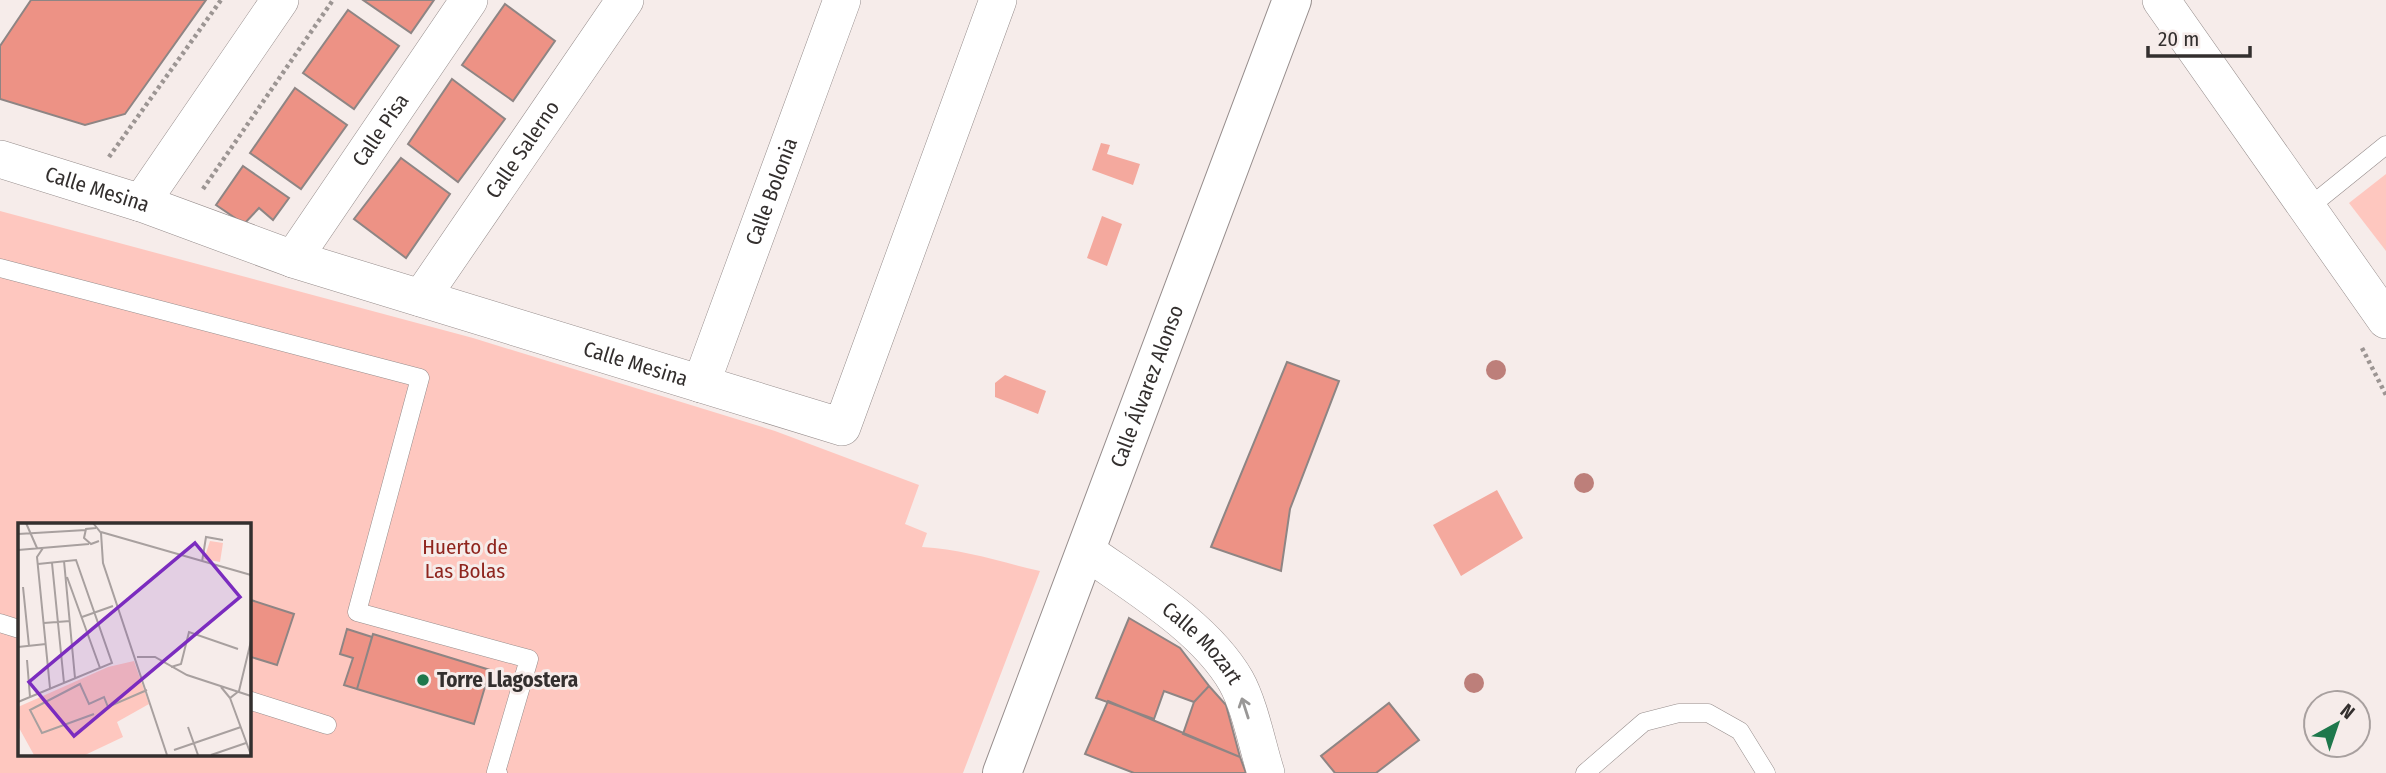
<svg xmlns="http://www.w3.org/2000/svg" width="2386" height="773" viewBox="0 0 2386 773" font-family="'Fira Sans Condensed',sans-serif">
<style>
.green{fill:#fec7bf;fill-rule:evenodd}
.water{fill:#f4a99e}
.building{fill:#ed9285;stroke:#8e8584;stroke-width:2}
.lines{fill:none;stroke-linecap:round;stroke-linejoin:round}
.lane-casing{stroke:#968d8c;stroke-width:19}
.street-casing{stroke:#968d8c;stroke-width:38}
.primary-casing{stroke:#968d8c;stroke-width:40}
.path{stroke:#9c9593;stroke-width:4.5;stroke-dasharray:3.5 3.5;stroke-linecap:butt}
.lane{stroke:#fff;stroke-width:18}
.street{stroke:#fff;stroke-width:37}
.primary{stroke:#fff;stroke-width:38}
.tree{fill:#bd7f7a}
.oneway{stroke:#999796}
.poi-dot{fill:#1e784c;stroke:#f6ecea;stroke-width:2.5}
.labels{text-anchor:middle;stroke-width:6;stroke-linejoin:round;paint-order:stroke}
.street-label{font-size:21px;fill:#332f2e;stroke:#f6ecea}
.park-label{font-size:21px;fill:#8f251e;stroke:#f6ecea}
.poi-label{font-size:21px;font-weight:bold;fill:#332f2e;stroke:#f6ecea;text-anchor:start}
.inset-road{fill:none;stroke:#a8a09f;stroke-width:2}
.view{fill:#7b2cbf;fill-opacity:0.15;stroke:#7b2cbf;stroke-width:3.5}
.inset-edge{fill:none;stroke:#332f2e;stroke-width:3.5}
</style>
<rect width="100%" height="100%" fill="#f6ecea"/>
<path class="green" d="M2386 174V251L2349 203Z
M0 211 473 338 775 431 919 485 905 524 927 533 922 547C963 549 1000 562 1040 571L963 773H0ZM19 524H248V754H19Z"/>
<path class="water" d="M1101 143 1110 145 1107 154 1140 164 1133 185 1092 170Z
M1102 216 1122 224 1107 266 1087 258Z
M1005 375 1046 391 1038 414 995 397V383Z
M1497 490 1523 538 1461 576 1433 525Z"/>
<path class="building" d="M31 0H206L125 114 85 125 0 99V46Z
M363 0H434L411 33Z
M505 4 555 41 513 101 462 65Z
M348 10 399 46 354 109 303 73Z
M452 79 505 119 458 182 408 144Z
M295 88 347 125 301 189 250 153Z
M401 158 450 194 406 258 354 219Z
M243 166 289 198 273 220 259 208 244 224 216 205Z
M1287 362 1339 381 1290 509 1281 571 1211 547Z
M248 599 294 614 277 665 248 656Z
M1129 618 1180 648 1209 686 1194 702 1164 691 1154 719 1096 698Z
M347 629 372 637 357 689 344 685 353 658 340 654Z
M373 634 490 670 474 724 357 689Z
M1209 686 1226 705 1240 757 1183 734 1194 702Z
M1108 701 1240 757 1246 773H1134L1085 754Z
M1389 703 1419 740 1376 773H1335L1321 756Z"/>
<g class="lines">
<defs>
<path id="lane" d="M2308 208 2386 145
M0 268 420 378 357 612 529 659 496 772 498 773
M0 623 19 629
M248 700 327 725
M1585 773 1644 722 1679 713H1708L1740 731 1766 773"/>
<g id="street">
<path d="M2161 0 2386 320"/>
<path id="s1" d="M0 159 141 203 293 259 842 427 998 0"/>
<path d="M141 203 280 0"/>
<path id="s2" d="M293 259 469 0"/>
<path id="s3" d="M421 298 625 0"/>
<path id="s4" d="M701 384 842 0"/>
<path id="s5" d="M1086 551C1135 586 1205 627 1236 681 1250 706 1257 745 1266 773"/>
</g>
<g id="primary">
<path id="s6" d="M1002 773 1292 0"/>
</g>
</defs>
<use href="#lane" class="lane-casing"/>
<use href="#street" class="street-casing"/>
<use href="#primary" class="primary-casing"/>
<path class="path" d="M109 157 221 0
M203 189 333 0
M2362 348 2386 395"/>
<use href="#lane" class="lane"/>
<use href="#street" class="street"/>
<use href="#primary" class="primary"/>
</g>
<g class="tree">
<circle cx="1496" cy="370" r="10"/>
<circle cx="1584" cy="483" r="10"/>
<circle cx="1474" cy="683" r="10"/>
</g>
<defs><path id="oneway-shaft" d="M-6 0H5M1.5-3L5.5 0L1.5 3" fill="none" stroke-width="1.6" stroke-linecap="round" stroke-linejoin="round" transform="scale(1.75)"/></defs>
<use class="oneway" href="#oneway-shaft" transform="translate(1245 708) rotate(-108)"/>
<circle class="poi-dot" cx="423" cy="680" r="7"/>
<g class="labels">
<g class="street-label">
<text dy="7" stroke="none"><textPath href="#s2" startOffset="156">Calle Pisa</textPath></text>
<text dy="7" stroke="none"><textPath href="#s3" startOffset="180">Calle Salerno</textPath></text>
<text dy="7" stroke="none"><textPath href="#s1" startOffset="102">Calle Mesina</textPath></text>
<text dy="7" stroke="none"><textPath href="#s4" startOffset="205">Calle Bolonia</textPath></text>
<text dy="7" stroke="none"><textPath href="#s1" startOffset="668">Calle Mesina</textPath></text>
<text dy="7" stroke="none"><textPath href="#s6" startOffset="413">Calle Álvarez Alonso</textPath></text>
<text dy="7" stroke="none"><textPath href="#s5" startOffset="149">Calle Mozart</textPath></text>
</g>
<g class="park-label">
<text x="465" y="554">Huerto de<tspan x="465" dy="24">Las Bolas</tspan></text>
</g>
<g class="poi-label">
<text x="437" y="687">Torre Llagostera</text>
</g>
</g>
<g transform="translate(18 523)">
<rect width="233" height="233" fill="#f6ecea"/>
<path d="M192 18 205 20 202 39 186 36ZM116 138 131 181 99 199 105 214 67 232H16L0 203V184L90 144Z" fill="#fec7bf"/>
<path class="inset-road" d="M8 0 19 25M75 0 83 10 85 40 149 232M78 5 68 6 66 15 73 21 81 18M83 9 233 52M0 11 68 7M25 25 19 34 32 165M0 27 71 21M46 38 57 155M184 39 188 14 205 17M34 40 46 160M49 54 82 145M5 64 11 123M64 94 95 83M26 100 52 98M0 124 28 121M119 134H137L169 152 233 173M9 137 12 174M153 144 163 141 171 109 220 126M203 164 212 175 221 168M221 168 233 118M212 175 233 232M0 179 94 140 58 37 20 41M76 191 24 210 12 187 62 161 71 181 86 174 90 184 129 167M170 204 180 232M156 227 223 204M193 232 228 220"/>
<path class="view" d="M177 20 222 74 56 213 11 159Z"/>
<rect width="233" height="233" class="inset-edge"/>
</g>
<g transform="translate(2337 724) rotate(40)"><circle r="33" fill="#f6ecea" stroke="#a8a09f" stroke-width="2"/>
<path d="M0-5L12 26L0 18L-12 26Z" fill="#1e784c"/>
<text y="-10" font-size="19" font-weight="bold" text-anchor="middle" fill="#332f2e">N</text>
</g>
<path d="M2148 46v10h102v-10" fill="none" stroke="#332f2e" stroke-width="3.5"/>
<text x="2158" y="46" font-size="21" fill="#332f2e" stroke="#f6ecea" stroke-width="5" paint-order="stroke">20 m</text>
</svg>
